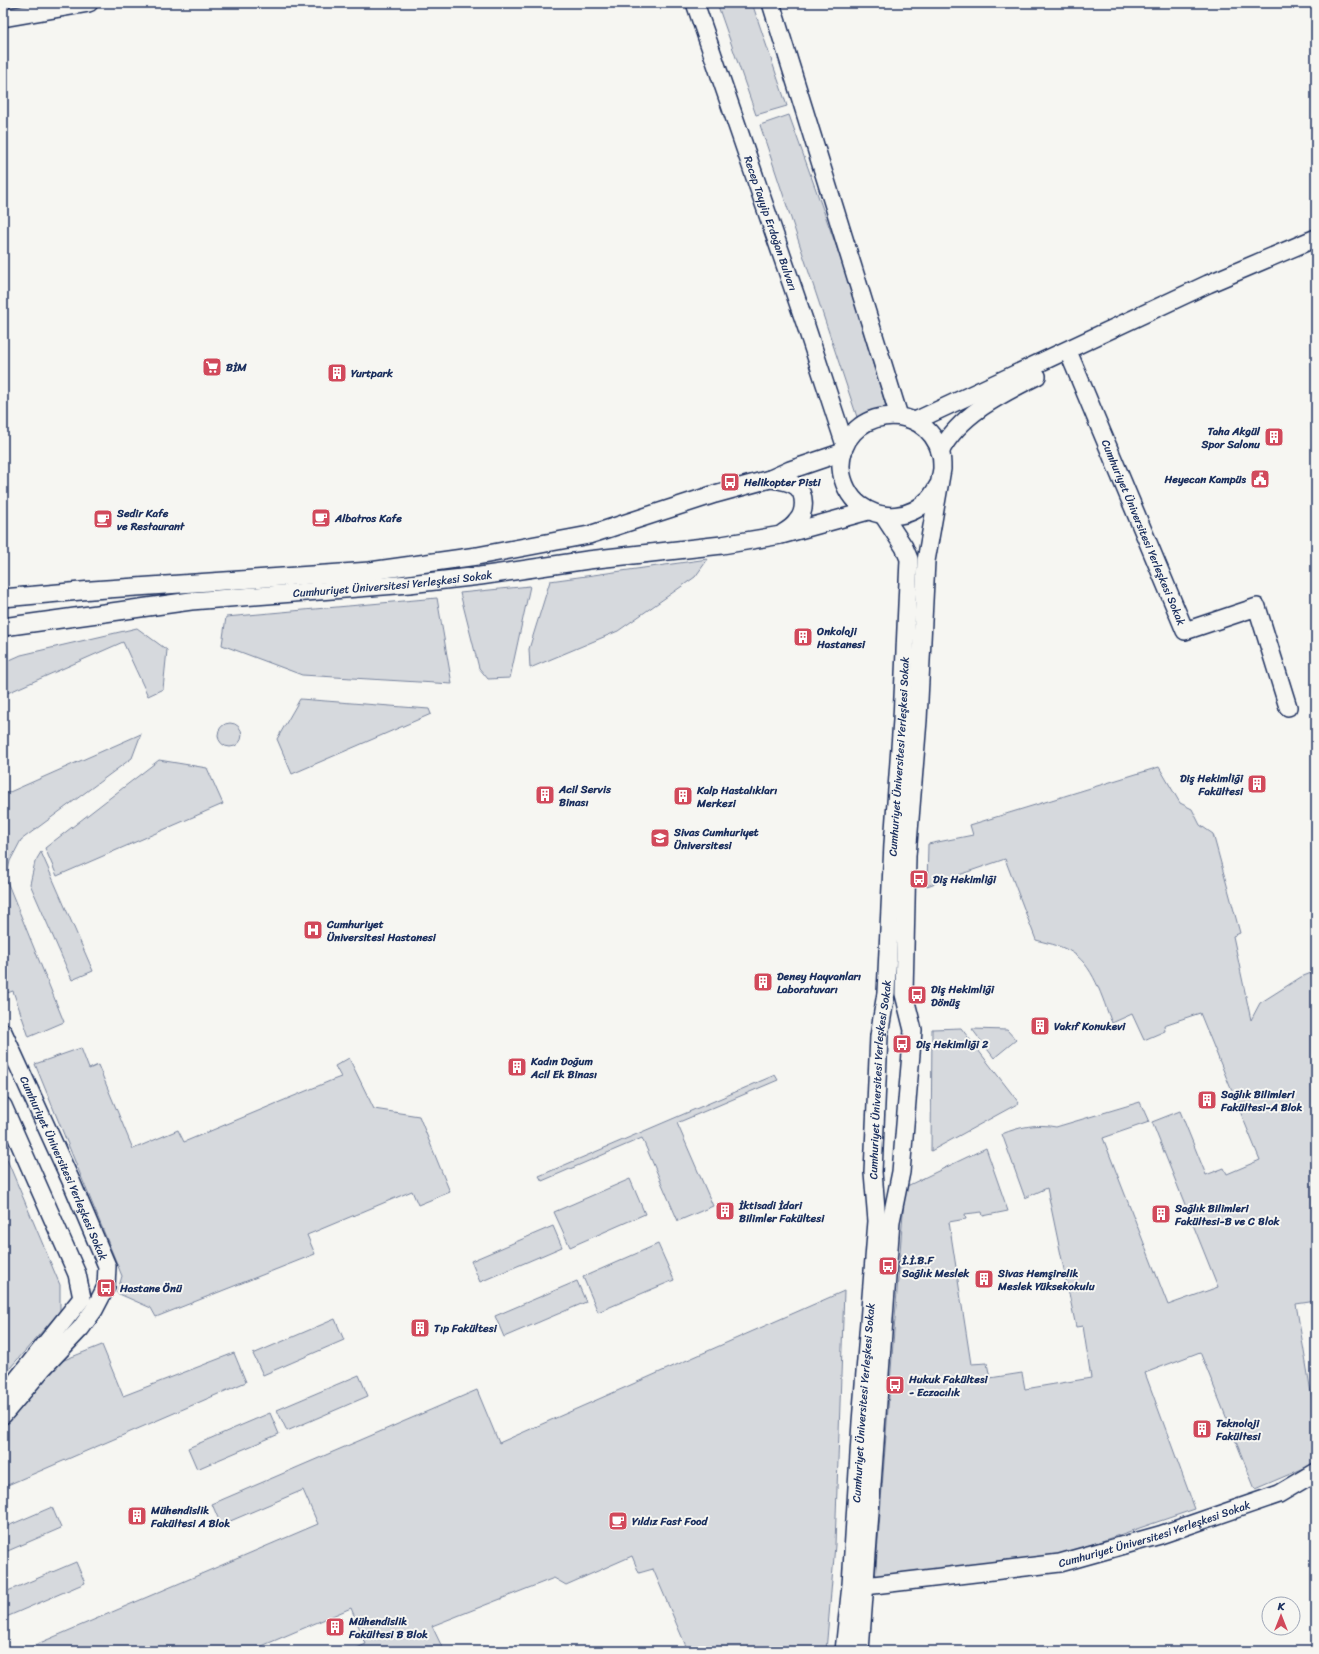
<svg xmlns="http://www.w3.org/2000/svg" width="1319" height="1654" viewBox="0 0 1319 1654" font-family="Sriracha,sans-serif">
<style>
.green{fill:#d6d9dd;stroke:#78849e}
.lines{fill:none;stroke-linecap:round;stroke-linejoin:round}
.minor-casing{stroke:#1b2f5e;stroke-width:20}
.minor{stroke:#f6f6f2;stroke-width:17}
.labels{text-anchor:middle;stroke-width:4;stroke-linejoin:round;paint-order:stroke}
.street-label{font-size:11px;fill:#1b2f5e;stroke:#f6f6f2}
.poi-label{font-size:11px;font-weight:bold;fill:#1b2f5e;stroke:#f6f6f2;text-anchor:start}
</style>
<rect width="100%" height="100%" fill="#f6f6f2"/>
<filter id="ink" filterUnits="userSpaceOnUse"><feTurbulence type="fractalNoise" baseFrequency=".025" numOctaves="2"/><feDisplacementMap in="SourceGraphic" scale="8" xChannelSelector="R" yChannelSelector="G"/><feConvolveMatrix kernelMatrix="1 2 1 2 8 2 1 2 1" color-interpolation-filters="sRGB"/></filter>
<g filter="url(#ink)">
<path class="green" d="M717 3H752L787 106 756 115Z
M789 115 843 265 888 413 859 423 760 125Z
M708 559 695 577 618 631 530 668 529 649 550 581Z
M530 586 510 678 488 679 479 668 460 593Z
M437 598 452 684 302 675 222 645 226 617Z
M137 628 167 650 163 689 148 696 123 642 3 695V663L21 655Z
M300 699 429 709 431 714 292 774 277 739Z
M218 735a12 12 0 1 1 24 0a12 12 0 1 1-24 0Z
M141 734 132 758 21 840 10 861 6 879 64 1022 29 1037 13 991 4 994 3 993V795Z
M159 760 207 768 223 804 57 876 45 848Z
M1159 767 1180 803 1192 809 1200 825 1213 834 1240 933 1233 936 1251 1020 1260 1003 1301 977 1316 971V1301L1296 1304 1316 1422V1463L1255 1489 1200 1352 1145 1373 1195 1509 1058 1556 875 1580 905 1187 986 1148 1008 1211 983 1216 982 1212 965 1214 966 1219 949 1222 971 1364 987 1363 990 1378 1022 1373 1025 1389 1091 1378 1083 1326 1076 1327 1047 1188 1025 1198 1002 1134C1019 1127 1037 1123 1056 1127L1140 1102 1149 1122 1103 1138 1168 1305 1218 1287 1152 1122 1180 1111 1206 1175 1224 1168 1227 1174 1260 1160 1200 1013 1164 1025 1165 1031 1144 1040 1132 1014 1112 1023C1102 999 1094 963 1068 950 1059 945 1046 943 1036 940L1005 859 927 886 928 844 973 835 970 825Z
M41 852 93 971 72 980 30 884 35 862Z
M961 1028 1019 1103 931 1151 932 1029Z
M972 1029 1007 1030 1016 1040 994 1058Z
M81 1048 89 1069 98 1065 133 1149 178 1130 184 1142 330 1081 341 1077 335 1066 349 1058 374 1109 419 1116 450 1192 418 1205 412 1191 307 1235 315 1254 156 1317 151 1308 117 1293 122 1276 35 1064Z
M775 1075 778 1080 677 1123 713 1206 678 1221 642 1138 542 1181 539 1176Z
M3 1150 60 1285V1311L3 1376Z
M630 1179 645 1214 570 1247 554 1212Z
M553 1226 562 1247 480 1282 471 1261Z
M658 1244 674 1280 598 1312 583 1277Z
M577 1281 586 1302 504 1337 495 1316Z
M844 1291 835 1545 826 1651H688L653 1569 639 1573 632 1556 566 1585 554 1578 432 1626 444 1651H350L366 1644 351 1608 250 1651H21L318 1524 303 1490 221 1525 212 1504 477 1390 499 1443Z
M335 1319 344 1340 263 1375 253 1354Z
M102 1345 123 1396 234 1353 246 1382 3 1487V1426L59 1362Z
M359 1375 368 1396 287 1431 277 1410Z
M270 1413 279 1434 197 1469 188 1448Z
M52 1507 61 1528 3 1553V1528Z
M76 1562 85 1583 4 1618 3 1593Z"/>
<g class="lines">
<defs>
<g id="minor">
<path id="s1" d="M695 3 806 326 845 445"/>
<path d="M771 3 899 416"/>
<path d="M3 18 89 3"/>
<path id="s2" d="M1070 356 1185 631 1257 607 1288 707"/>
<path d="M915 421 1208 284 1316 238"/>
<path d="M940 452C959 415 1001 394 1037 376"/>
<path d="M770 479C779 480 790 481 797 487 806 495 805 513 797 521 794 526 788 530 783 533"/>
<path d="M3 598 92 590 370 571 477 556 589 535 715 494 770 479 790 470 843 452"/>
<path id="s3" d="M3 627 191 601 409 584 480 576 588 560 722 545 781 535 868 511"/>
<path id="s4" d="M3 1032 71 1181 107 1266 106 1287 94 1310 81 1328 42 1369 3 1415"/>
<path d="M3 1106 77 1274 82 1298 3 1397"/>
<path id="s5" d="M865 1586 1060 1563 1160 1535 1279 1494 1316 1472"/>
<path id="s6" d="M844 1651 851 1585 861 1422 877 1221 873 1172 879 1036 886 993 893 844 902 720 909 559 904 547 883 515"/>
<path d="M860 1651 891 1221 901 1172 913 1030 904 994 907 856 918 720 926 561 942 469C942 465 942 459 941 454 925 396 839 408 841 468 842 482 849 497 860 505 882 521 910 519 929 499 933 495 936 489 939 484"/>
</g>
</defs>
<use href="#minor" class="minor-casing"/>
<use href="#minor" class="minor"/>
</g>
</g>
<defs>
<symbol id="supermarket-square" viewBox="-11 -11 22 22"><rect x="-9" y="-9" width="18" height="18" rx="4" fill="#d1495b" stroke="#f6f6f2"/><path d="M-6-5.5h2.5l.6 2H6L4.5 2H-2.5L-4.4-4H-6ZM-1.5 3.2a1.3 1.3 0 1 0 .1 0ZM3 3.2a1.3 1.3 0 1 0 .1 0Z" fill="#fff"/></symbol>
<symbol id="building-square" viewBox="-11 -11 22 22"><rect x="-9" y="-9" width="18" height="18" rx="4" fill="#d1495b" stroke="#f6f6f2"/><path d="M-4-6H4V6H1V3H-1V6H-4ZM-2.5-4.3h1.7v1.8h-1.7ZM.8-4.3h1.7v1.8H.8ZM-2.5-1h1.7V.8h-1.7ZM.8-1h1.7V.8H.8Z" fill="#fff"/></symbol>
<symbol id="civic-square" viewBox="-11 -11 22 22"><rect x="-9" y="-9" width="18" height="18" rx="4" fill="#d1495b" stroke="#f6f6f2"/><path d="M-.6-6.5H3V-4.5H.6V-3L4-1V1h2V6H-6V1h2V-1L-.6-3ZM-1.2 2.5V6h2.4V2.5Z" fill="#fff"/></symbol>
<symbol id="bus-square" viewBox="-11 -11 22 22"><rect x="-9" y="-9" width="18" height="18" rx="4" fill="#d1495b" stroke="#f6f6f2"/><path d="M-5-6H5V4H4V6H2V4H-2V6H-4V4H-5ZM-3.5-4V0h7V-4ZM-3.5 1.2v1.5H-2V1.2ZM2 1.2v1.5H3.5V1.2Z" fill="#fff"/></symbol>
<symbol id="cafe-square" viewBox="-11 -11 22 22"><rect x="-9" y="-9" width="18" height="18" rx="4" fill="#d1495b" stroke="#f6f6f2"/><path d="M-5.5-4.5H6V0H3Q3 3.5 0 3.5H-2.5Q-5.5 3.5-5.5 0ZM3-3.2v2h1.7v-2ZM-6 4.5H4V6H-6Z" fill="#fff"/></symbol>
<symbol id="university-square" viewBox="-11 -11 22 22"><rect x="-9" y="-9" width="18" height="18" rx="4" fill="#d1495b" stroke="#f6f6f2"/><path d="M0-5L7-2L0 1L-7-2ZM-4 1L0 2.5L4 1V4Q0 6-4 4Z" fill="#fff"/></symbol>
<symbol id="hospital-square" viewBox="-11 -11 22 22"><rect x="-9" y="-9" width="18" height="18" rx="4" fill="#d1495b" stroke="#f6f6f2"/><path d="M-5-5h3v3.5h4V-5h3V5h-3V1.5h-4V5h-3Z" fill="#fff"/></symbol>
</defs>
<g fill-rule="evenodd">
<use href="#supermarket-square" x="201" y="356" width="22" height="22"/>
<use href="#building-square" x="326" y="362" width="22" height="22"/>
<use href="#building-square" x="1263" y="426" width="22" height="22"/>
<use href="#civic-square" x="1249" y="468" width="22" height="22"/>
<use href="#bus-square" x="719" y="471" width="22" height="22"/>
<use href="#cafe-square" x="310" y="507" width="22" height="22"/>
<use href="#cafe-square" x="92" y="508" width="22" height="22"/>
<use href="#building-square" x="792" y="626" width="22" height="22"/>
<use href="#building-square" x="1246" y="773" width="22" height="22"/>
<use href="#building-square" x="534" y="784" width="22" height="22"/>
<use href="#building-square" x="672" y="785" width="22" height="22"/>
<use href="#university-square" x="649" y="827" width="22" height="22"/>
<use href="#bus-square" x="908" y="868" width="22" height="22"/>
<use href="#hospital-square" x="302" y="919" width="22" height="22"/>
<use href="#building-square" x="752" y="971" width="22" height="22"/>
<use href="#bus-square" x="906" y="984" width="22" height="22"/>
<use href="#building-square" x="1029" y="1015" width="22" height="22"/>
<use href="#bus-square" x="891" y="1033" width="22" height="22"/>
<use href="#building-square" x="506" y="1056" width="22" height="22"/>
<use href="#building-square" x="1196" y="1089" width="22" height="22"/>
<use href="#building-square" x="714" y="1200" width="22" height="22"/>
<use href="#building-square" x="1150" y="1203" width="22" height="22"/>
<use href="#bus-square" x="877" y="1255" width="22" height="22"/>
<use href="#building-square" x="973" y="1268" width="22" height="22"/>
<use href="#bus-square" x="95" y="1277" width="22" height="22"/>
<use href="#building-square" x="409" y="1317" width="22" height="22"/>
<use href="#bus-square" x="884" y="1374" width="22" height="22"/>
<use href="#building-square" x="1191" y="1418" width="22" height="22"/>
<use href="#building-square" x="126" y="1505" width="22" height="22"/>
<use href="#cafe-square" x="607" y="1510" width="22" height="22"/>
<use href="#building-square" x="324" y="1616" width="22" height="22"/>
</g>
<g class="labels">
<g class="street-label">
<text dy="4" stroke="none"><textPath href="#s1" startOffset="233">Recep Tayyip Erdoğan Bulvarı</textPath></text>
<text dy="4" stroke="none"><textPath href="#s2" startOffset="191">Cumhuriyet Üniversitesi Yerleşkesi Sokak</textPath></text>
<text dy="4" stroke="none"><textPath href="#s3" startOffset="392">Cumhuriyet Üniversitesi Yerleşkesi Sokak</textPath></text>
<text dy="4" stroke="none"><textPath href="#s6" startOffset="897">Cumhuriyet Üniversitesi Yerleşkesi Sokak</textPath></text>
<text dy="4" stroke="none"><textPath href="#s6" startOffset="573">Cumhuriyet Üniversitesi Yerleşkesi Sokak</textPath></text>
<text dy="4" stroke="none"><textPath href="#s4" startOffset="149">Cumhuriyet Üniversitesi Yerleşkesi Sokak</textPath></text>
<text dy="4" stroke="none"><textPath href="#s6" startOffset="249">Cumhuriyet Üniversitesi Yerleşkesi Sokak</textPath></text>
<text dy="4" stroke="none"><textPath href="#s5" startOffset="295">Cumhuriyet Üniversitesi Yerleşkesi Sokak</textPath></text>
</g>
<g class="poi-label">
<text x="226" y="371">BİM</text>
<text x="351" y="377">Yurtpark</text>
<text x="1260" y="435" text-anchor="end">Taha Akgül<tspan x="1260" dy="13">Spor Salonu</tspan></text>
<text x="1246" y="483" text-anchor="end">Heyecan Kampüs</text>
<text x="744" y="486">Helikopter Pisti</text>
<text x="117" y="517">Sedir Kafe<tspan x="117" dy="13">ve Restaurant</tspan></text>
<text x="335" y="522">Albatros Kafe</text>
<text x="817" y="635">Onkoloji<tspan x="817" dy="13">Hastanesi</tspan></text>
<text x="1243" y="782" text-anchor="end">Diş Hekimliği<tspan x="1243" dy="13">Fakültesi</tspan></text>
<text x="559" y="793">Acil Servis<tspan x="559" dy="13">Binası</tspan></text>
<text x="697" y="794">Kalp Hastalıkları<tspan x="697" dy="13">Merkezi</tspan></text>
<text x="674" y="836">Sivas Cumhuriyet<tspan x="674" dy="13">Üniversitesi</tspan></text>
<text x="933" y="883">Diş Hekimliği</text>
<text x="327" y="928">Cumhuriyet<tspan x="327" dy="13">Üniversitesi Hastanesi</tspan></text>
<text x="777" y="980">Deney Hayvanları<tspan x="777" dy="13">Laboratuvarı</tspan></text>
<text x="931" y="993">Diş Hekimliği<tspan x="931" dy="13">Dönüş</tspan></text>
<text x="1054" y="1030">Vakıf Konukevi</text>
<text x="916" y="1048">Diş Hekimliği 2</text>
<text x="531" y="1065">Kadın Doğum<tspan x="531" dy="13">Acil Ek Binası</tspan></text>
<text x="1221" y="1098">Sağlık Bilimleri<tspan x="1221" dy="13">Fakültesi-A Blok</tspan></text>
<text x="739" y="1209">İktisadi İdari<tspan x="739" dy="13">Bilimler Fakültesi</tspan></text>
<text x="1175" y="1212">Sağlık Bilimleri<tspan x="1175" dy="13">Fakültesi-B ve C Blok</tspan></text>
<text x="902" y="1264">İ.İ.B.F<tspan x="902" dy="13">Sağlık Meslek</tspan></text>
<text x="998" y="1277">Sivas Hemşirelik<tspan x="998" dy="13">Meslek Yüksekokulu</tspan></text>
<text x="120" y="1292">Hastane Önü</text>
<text x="434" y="1332">Tıp Fakültesi</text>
<text x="909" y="1383">Hukuk Fakültesi<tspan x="909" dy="13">- Eczacılık</tspan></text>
<text x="1216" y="1427">Teknoloji<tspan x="1216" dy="13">Fakültesi</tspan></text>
<text x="151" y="1514">Mühendislik<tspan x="151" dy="13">Fakültesi A Blok</tspan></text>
<text x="632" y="1525">Yıldız Fast Food</text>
<text x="349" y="1625">Mühendislik<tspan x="349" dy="13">Fakültesi B Blok</tspan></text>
</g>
</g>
<rect width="1319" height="1654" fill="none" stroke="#f6f6f2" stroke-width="16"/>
<rect x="8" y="8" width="1303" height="1638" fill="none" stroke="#1b2f5e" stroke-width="1.5" filter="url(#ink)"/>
<g transform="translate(1281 1616)"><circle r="19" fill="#f6f6f2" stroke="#9ea6b7"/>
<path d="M0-3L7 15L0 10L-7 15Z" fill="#d1495b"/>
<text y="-6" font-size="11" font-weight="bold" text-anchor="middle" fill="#1b2f5e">K</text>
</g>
</svg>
